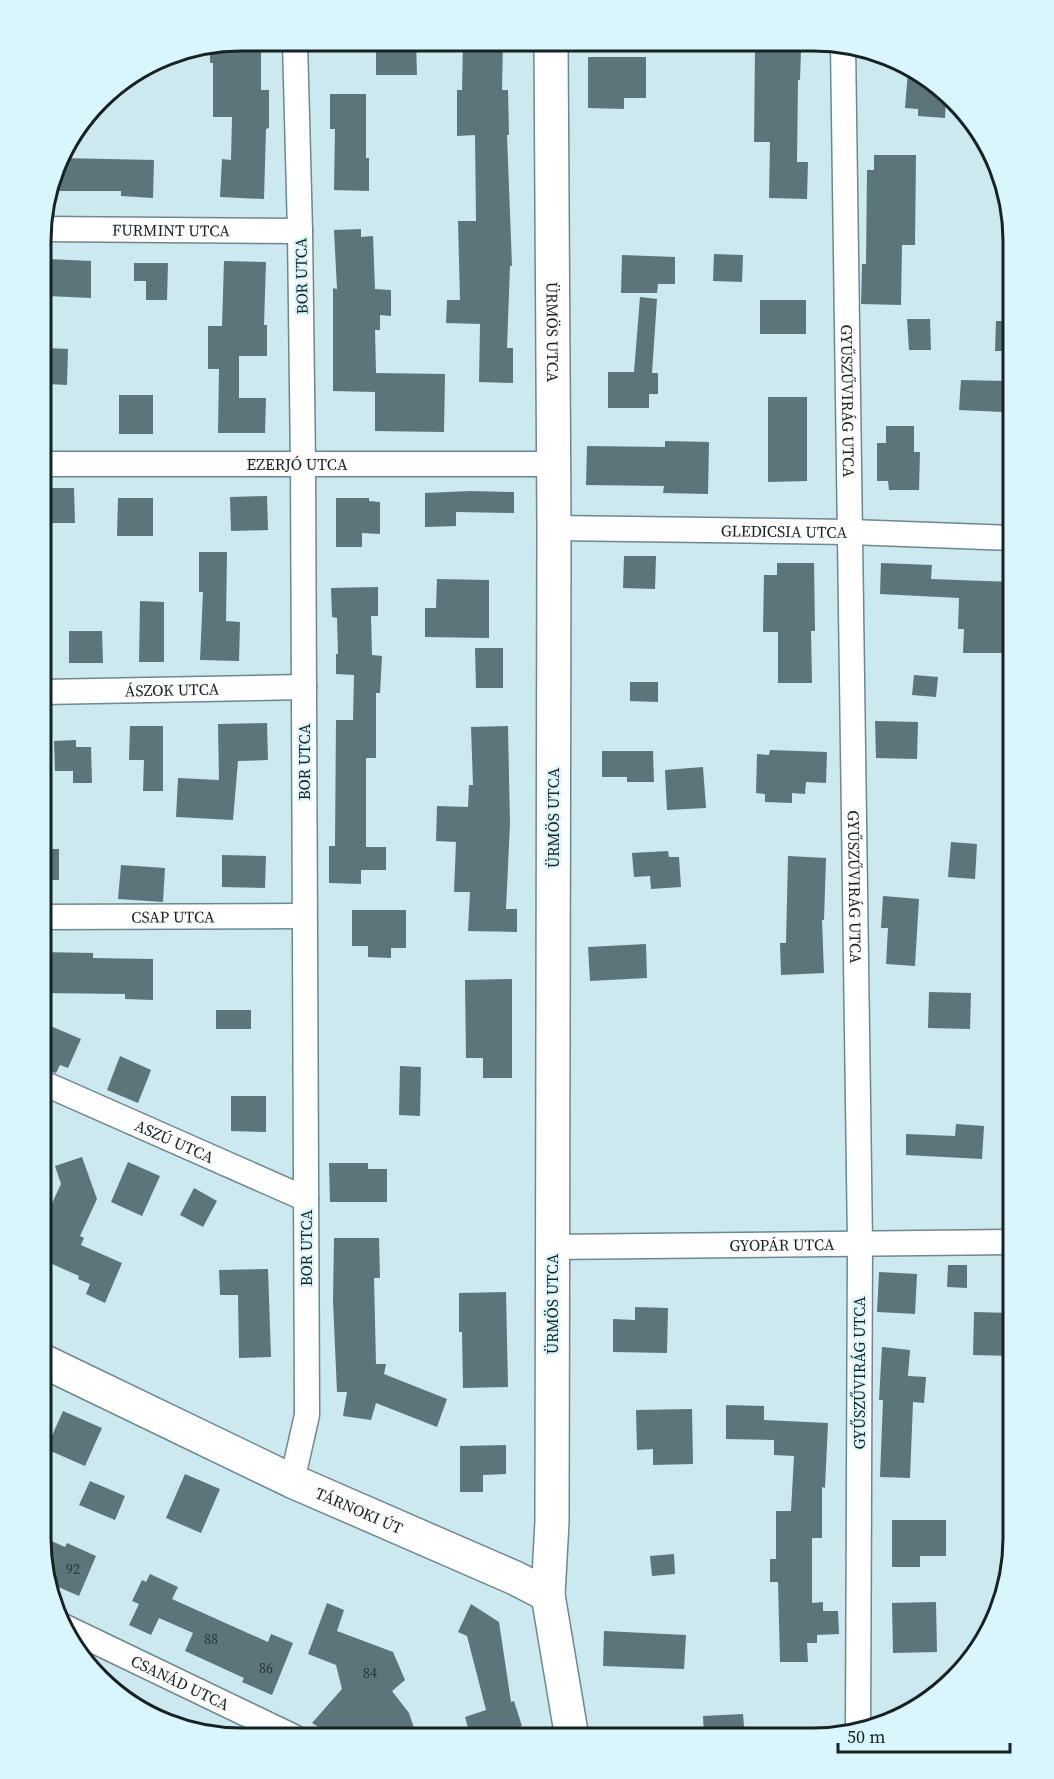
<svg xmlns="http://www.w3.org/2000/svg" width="1054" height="1779" viewBox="0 0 1054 1779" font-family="'Source Serif 4',serif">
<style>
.building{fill:#5b757b}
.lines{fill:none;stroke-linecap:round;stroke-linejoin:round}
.street-casing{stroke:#6d888e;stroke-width:27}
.secondary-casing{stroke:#6d888e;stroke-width:36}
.street{stroke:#fff;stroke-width:24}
.secondary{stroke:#fff;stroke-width:33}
.labels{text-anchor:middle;stroke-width:4.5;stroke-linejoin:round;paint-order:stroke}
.number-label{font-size:14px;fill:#28373a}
.street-label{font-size:16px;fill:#172224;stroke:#d9f6fc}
.rim{fill:none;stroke:#172224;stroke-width:3}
</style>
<rect width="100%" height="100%" fill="#cce9ef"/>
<path class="building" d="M241 40 261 41V90H269V128L266 129 264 199 220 197 222 159 231 160 232 117H213V63H210V47Z
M376 41H416L417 75H376Z
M463 41H503L502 90H508L509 135H507L512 266H510L507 348H513V383L479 382 480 324 446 323 447 300H460L458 221H476L475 135 457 136V90H462Z
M755 49 801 50 800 80H798L797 162H808L807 199 769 198 770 142H754Z
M588 57H646V98H624V109L588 108Z
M908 71 935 82 946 97 945 118 918 116V109L905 108Z
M330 94H366V158H369V191L334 190 335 129H330Z
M874 155H916L915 245H902L901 305 861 304 862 264H866L867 170H874Z
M60 158 154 160 153 198 121 196V191H59Z
M361 229V237L373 236 375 289 391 290V316L380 315V330H375L376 373 445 374 444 432 375 431V392L333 391V288L337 289 334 230Z
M714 254 743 255 742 282 713 281Z
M622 255 675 257V284H658L657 293H621Z
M48 259 91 261V298L47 296Z
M224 261 266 262 264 325H267V356H239V398H266L265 433H218L219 369H208V326H222Z
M134 263H168L167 300H146V281H134Z
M640 297 657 299 652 373H658V394H649V408H608V372H634Z
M760 300H806V334H760Z
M907 319H930L931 350H909Z
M996 321H1013V351H995Z
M47 348 68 349 67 385 47 384Z
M961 380 1005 381 1003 412 959 410Z
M119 395H153V434H119Z
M768 397H807V481L768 482Z
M886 426H914V452H920L919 490H889L888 481H877V443H886Z
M665 441 709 442 708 494 663 493 664 486 586 485 587 446 665 447Z
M45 488H74L75 523H45Z
M470 491 514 492V513L456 512V526L425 527V493Z
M267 496 268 530 231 531 230 497Z
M118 498H153V536H117Z
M336 498H369V501L380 502V534L362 533V547H336Z
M199 552H227L226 621 240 622 239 661 200 660 203 592H199Z
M624 556H656L655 589 623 588Z
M777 563H814L815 631H811L812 683H778V632H763L764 575H777Z
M881 563 932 565 931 579 1012 582 1010 653H963L964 629H958L959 598 880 594Z
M437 579 489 580V638L425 637V608H436Z
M378 587V616H371L372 655 382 656 380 693H376V758H366V847H386V870H361V884L329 883V846H335L336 720H353L354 675 336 674V654H338L337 618 332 617 331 588Z
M140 601 164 602V662H139Z
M69 631H102L103 663H69Z
M475 648H503V688H476Z
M914 675 938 677 936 697 912 695Z
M630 682H658V702L630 701Z
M875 721 918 722 917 759 876 758Z
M267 723 268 760 238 761 233 820 176 817 178 778 219 780 218 724Z
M130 726H163V791H143L144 760H129Z
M508 726 510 824 506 909H517V932L468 931 470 892H454L456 842 436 841 437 806 468 807 469 785H473L471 727Z
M76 740V747H91L92 783H73V771H55L54 741Z
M770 750 827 752 826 783 806 782 805 794 792 793V803L765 802V794L756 793 757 754 769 755Z
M602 751H653L654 782H627V777H602Z
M703 767 706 808 667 810 665 770Z
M951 842 977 844 975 879 948 877Z
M41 849H59V880H41Z
M668 851 669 857H679L681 887 651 889 650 876 634 877 632 853Z
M222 855 266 856 265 888 222 887Z
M788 856 826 858 824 920H822L824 973 781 975 780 943H786Z
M121 865 165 868 163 902 118 899Z
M883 896 919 899 915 966 886 964 888 928H881Z
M352 910H406V948H391V958L368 957V946H352Z
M646 944 647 978 590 981 588 947Z
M41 952 93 953V958L153 959V1000L125 999V994L41 993Z
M512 979V1078H483V1058H466L465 980Z
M929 992 971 993 970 1029 928 1028Z
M216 1010H251V1029H216Z
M41 1022 81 1039 68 1068 60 1065 56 1073 41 1068Z
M120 1056 151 1070 138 1103 107 1090Z
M400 1066 421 1067 420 1116 399 1115Z
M231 1096H266V1132L231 1131Z
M956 1124 984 1126 982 1159 906 1155V1134L955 1136Z
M82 1157 97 1199 80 1236 84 1238 81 1245 122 1263 105 1303 86 1294 90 1284 78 1279 79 1276 41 1259V1227L61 1184 55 1166Z
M128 1162 160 1176 142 1216 111 1202Z
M329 1163H368V1169H387V1202H330Z
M194 1188 217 1201 203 1227 180 1215Z
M334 1238H379L380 1278H374L376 1364H386L384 1374 447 1399 437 1427 376 1403 371 1420 343 1416 347 1392H337L333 1301Z
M948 1265H967V1288L947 1287Z
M268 1269 271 1357 239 1358 238 1295H220L219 1270Z
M879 1272 917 1274 915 1314 877 1312Z
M506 1292 508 1387 463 1388 462 1332H459V1293Z
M635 1307 668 1308 667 1353 613 1352V1319L635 1320Z
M974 1312 1013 1313V1356L973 1355Z
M882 1347 910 1350 908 1376 926 1377 924 1403 913 1402 910 1478 880 1477 883 1400H879Z
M726 1405 764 1406V1420L828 1423 825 1488 822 1487V1538H812V1603L823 1602V1611H838L839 1634 817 1635V1643H807L808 1662H780L778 1582H770V1559H776V1511H791L794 1456 774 1455V1440L726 1439Z
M692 1409 693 1464 653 1465V1449L637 1450 636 1410Z
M63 1411 102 1428 85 1466 46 1449Z
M506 1445V1474L483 1475V1492H460V1446Z
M185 1474 220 1489 201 1533 166 1518Z
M90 1481 125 1496 115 1520 79 1505Z
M892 1520H946V1556H920V1567H892Z
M40 1536 65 1547 67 1543 96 1556 79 1596 49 1583Z
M674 1554 675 1574 652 1576 650 1556Z
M150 1574 178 1587 172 1599 268 1642 271 1634 293 1643 272 1695 242 1682 244 1678 185 1651 193 1633 159 1618 151 1635 129 1625 139 1604 132 1601 142 1580 146 1582Z
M936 1602 937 1652 893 1653 892 1603Z
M327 1603 344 1610 337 1631 393 1652 405 1680 392 1691 409 1713 417 1737H335L312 1723 342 1689 336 1665 308 1654Z
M471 1604 499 1622 511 1702 514 1701 522 1726 509 1730 512 1738H471L465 1717 486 1710 467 1636 458 1632Z
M604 1631 686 1635 684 1669 603 1666Z
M743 1714 745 1738H704L703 1716Z"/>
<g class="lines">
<defs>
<g id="street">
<path id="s1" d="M843 44 860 1243 858 1730"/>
<path id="s2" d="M42 229 300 231"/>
<path id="s3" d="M42 464H552"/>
<path id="s4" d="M554 528 850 532 1013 538"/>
<path id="s5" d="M42 692 304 687"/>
<path id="s6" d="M41 917 304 916"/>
<path id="s7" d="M41 1082 306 1199"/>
<path id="s8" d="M552 1247 1011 1242"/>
<path d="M292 1481 307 1415 303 465 300 231 295 41"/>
<path id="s9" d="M65 1627 294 1737"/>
</g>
<g id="secondary">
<path id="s10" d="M551 41 554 528 552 1522 548 1595 572 1738"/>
<path id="s11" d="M41 1360 292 1481 515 1578 548 1595"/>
</g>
</defs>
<use href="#street" class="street-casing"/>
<use href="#secondary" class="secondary-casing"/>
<use href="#street" class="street"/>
<use href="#secondary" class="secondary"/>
</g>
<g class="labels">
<g class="number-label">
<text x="73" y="1574">92</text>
<text x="211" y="1644">88</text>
<text x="266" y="1673">86</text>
<text x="370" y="1678">84</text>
</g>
<g class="street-label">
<text dy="6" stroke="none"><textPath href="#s2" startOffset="129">FURMINT UTCA</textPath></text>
<text transform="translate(301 276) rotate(-91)" y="6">BOR UTCA</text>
<text dy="6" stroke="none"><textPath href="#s10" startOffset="291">ÜRMÖS UTCA</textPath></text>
<text dy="6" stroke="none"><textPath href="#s1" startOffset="357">GYŰSZŰVIRÁG UTCA</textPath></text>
<text dy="6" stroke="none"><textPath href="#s3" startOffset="255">EZERJÓ UTCA</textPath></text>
<text dy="6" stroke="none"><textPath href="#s4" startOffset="230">GLEDICSIA UTCA</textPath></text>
<text dy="6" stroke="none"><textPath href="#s5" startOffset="130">ÁSZOK UTCA</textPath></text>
<text transform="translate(304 762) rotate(-90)" y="6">BOR UTCA</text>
<text transform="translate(553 818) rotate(-90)" y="6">ÜRMÖS UTCA</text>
<text dy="6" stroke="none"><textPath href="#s1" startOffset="843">GYŰSZŰVIRÁG UTCA</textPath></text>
<text dy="6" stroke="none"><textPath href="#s6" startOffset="132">CSAP UTCA</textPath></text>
<text dy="6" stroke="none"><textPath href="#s7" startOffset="146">ASZÚ UTCA</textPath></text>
<text dy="6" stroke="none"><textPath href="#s8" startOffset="230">GYOPÁR UTCA</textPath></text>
<text transform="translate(306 1248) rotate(-90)" y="6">BOR UTCA</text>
<text transform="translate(552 1304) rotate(-90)" y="6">ÜRMÖS UTCA</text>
<text transform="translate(859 1373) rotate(-90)" y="6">GYŰSZŰVIRÁG UTCA</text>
<text dy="6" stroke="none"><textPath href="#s11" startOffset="352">TÁRNOKI ÚT</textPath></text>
<text dy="6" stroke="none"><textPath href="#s9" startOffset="128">CSANÁD UTCA</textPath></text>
</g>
</g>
<path d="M0 0H1054V1779H0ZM241 51H813A190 190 0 0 1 1003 241V1538A190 190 0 0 1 813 1728H241A190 190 0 0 1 51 1538V241A190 190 0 0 1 241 51Z" fill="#d9f6fc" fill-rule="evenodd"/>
<path class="rim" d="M241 51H813A190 190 0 0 1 1003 241V1538A190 190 0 0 1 813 1728H241A190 190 0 0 1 51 1538V241A190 190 0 0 1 241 51Z"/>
<path d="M838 1743v9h172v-9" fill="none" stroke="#172224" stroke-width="3"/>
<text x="847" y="1743" font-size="18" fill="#172224" stroke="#d9f6fc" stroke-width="4.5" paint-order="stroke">50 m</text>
</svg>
